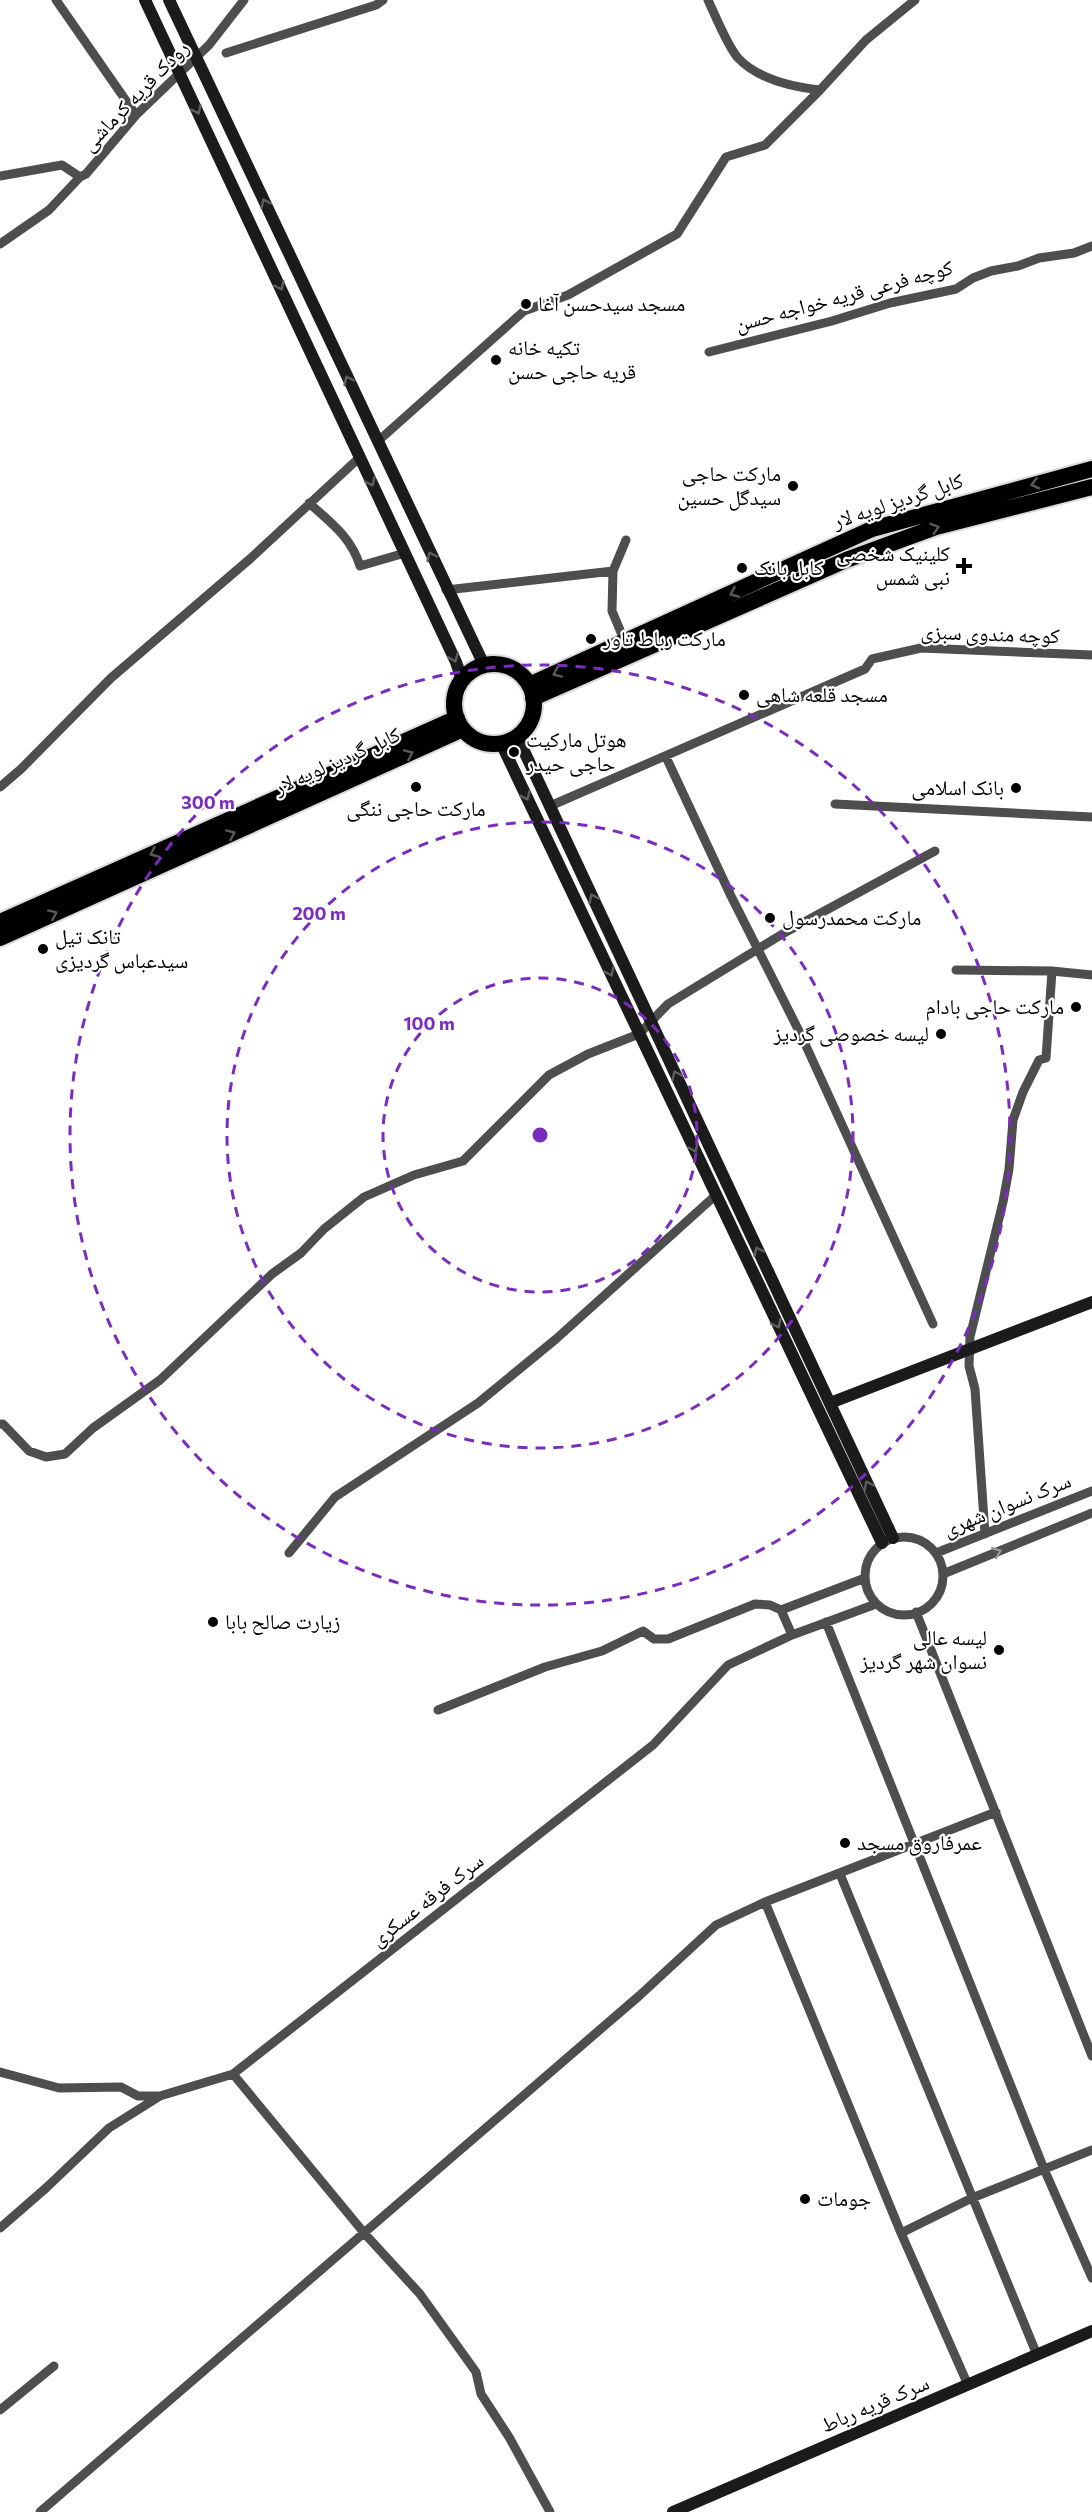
<svg xmlns="http://www.w3.org/2000/svg" width="1092" height="2512" viewBox="0 0 1092 2512" font-family="Commissioner,'Noto Naskh Arabic',sans-serif">
<style>
.lines{fill:none;stroke-linecap:round;stroke-linejoin:round}
.highway-casing{stroke:#dbdbdb;stroke-width:20}
.street{stroke:#4e4e4e;stroke-width:9}
.secondary{stroke:#1b1b1b;stroke-width:12}
.highway{stroke:#000;stroke-width:16}
.oneway{stroke:#5f5f5f}
.oneway2{stroke:#595959}
.oneway3{stroke:#959595}
.ring{fill:none;stroke:#7b2cbf;stroke-width:3;stroke-dasharray:10 8}
.poi-dot{fill:#000;stroke:#fff;stroke-width:2}
.labels{text-anchor:middle;stroke-width:4.5;stroke-linejoin:round;paint-order:stroke}
.street-label{font-size:21px;fill:#000;stroke:#fff}
.poi-label{font-size:21px;fill:#000;stroke:#fff;text-anchor:start}
.centre{fill:#7b2cbf;stroke:#fff;stroke-width:3}
.ring-label{font-size:18px;text-anchor:middle;font-weight:bold;fill:#7b2cbf;stroke:#fff;stroke-width:4.5;stroke-linejoin:round;paint-order:stroke}
</style>
<rect width="100%" height="100%" fill="#fff"/>
<g class="lines">
<defs>
<path id="highway" d="M454 704a40 40 0 1 1 80 0a40 40 0 1 1-80 0Z
M529 685 872 529 1092 469
M533 698 846 560 936 527 1092 487
M0 922 457 718
M0 938 463 729"/>
</defs>
<use href="#highway" class="highway-casing"/>
<path class="street" d="M56 0 136 115
M708 0C715 15 728 47 738 58 758 79 792 87 820 90L866 40 915 0
M226 53 376 5 383 0
M0 176 62 165 80 177 86 174 136 115 209 45 244 0
M0 244 49 210 80 177
M709 352 832 321 890 303 956 289 973 278 991 271 1018 266 1039 258 1074 253 1092 246
M377 442 524 311 568 295 677 234 726 157 765 145 820 90
M309 503C331 523 351 537 360 566L405 553
M446 590 613 571
M625 642 612 611 613 571 626 540
M666 757 731 896 801 1035 933 1324
M0 787 21 769 111 678 251 558 360 457
M835 804 1092 817
M550 806 865 669 872 659 921 648 1092 655
M956 970 1052 971 1092 975
M0 1424H3L29 1451 46 1457 65 1454 93 1428 160 1380 272 1274 301 1253 324 1229 364 1197 414 1175 463 1161 549 1075 588 1054 639 1034 668 1004 784 933 935 851
M985 1534 975 1389 969 1366 970 1337 1003 1202 1009 1169 1013 1120 1023 1092 1039 1060 1046 1058 1052 971
M865 1576a39 39 0 1 1 78 0a39 39 0 1 1-78 0Z
M289 1553 335 1497 478 1403 556 1339 716 1195
M936 1553 1092 1491
M943 1574 1092 1513
M916 1612 1092 2056
M826 1622 1044 2169 1092 2278
M792 1635 781 1610 865 1578
M438 1710 545 1667 602 1651 643 1631 654 1639H668L755 1604 770 1605 781 1610
M840 1874 1037 2355
M765 1902 901 2233 968 2385
M0 2072 59 2088 121 2087 138 2096H158
M233 2074 365 2234 420 2294 476 2372 481 2394 509 2437 550 2512
M0 2228 46 2188 109 2128 160 2096 233 2074 653 1745 728 1665 792 1635 876 1604
M901 2233 972 2198 1092 2150
M0 2410 54 2366
M40 2512 639 1996 716 1925 765 1902 996 1812"/>
<path class="secondary" d="M145 0 456 662 462 680
M169 0 484 665
M517 736 893 1538
M501 743 882 1543
M830 1403 1092 1302
M673 2512 1092 2331"/>
<use href="#highway" class="highway"/>
</g>
<defs><path id="oneway-chevron" d="M-2-3.5L2.5 0L-2 3.5" fill="none" stroke-width="1.6" stroke-linecap="round" stroke-linejoin="round" transform="scale(1.5)"/></defs>
<g class="oneway">
<use href="#oneway-chevron" transform="translate(197 110) rotate(65)"/>
<use href="#oneway-chevron" transform="translate(265 203) rotate(-115)"/>
<use href="#oneway-chevron" transform="translate(280 286) rotate(65)"/>
<use href="#oneway-chevron" transform="translate(348 380) rotate(-115)"/>
<use href="#oneway-chevron" transform="translate(371 482) rotate(65)"/>
<use href="#oneway-chevron" transform="translate(431 556) rotate(-115)"/>
<use href="#oneway-chevron" transform="translate(454 658) rotate(67)"/>
<use href="#oneway-chevron" transform="translate(526 796) rotate(65)"/>
<use href="#oneway-chevron" transform="translate(593 898) rotate(-115)"/>
<use href="#oneway-chevron" transform="translate(610 972) rotate(65)"/>
<use href="#oneway-chevron" transform="translate(676 1075) rotate(-115)"/>
<use href="#oneway-chevron" transform="translate(694 1148) rotate(65)"/>
<use href="#oneway-chevron" transform="translate(758 1251) rotate(-115)"/>
<use href="#oneway-chevron" transform="translate(777 1324) rotate(65)"/>
<use href="#oneway-chevron" transform="translate(868 1485) rotate(-115)"/>
</g>
<g class="oneway2">
<use href="#oneway-chevron" transform="translate(1035 484) rotate(166)"/>
<use href="#oneway-chevron" transform="translate(935 528) rotate(-17)"/>
<use href="#oneway-chevron" transform="translate(734 593) rotate(156)"/>
<use href="#oneway-chevron" transform="translate(557 673) rotate(156)"/>
<use href="#oneway-chevron" transform="translate(409 754) rotate(-24)"/>
<use href="#oneway-chevron" transform="translate(231 834) rotate(-24)"/>
<use href="#oneway-chevron" transform="translate(154 853) rotate(156)"/>
<use href="#oneway-chevron" transform="translate(53 914) rotate(-24)"/>
</g>
<use class="oneway3" href="#oneway-chevron" transform="translate(997 1552) rotate(-22)"/>
<g class="ring">
<circle cx="540" cy="1135" r="157"/>
<circle cx="540" cy="1135" r="313"/>
<circle cx="540" cy="1135" r="470"/>
</g>
<g class="poi-dot">
<circle cx="526" cy="304" r="6"/>
<circle cx="496" cy="360" r="6"/>
<circle cx="793" cy="486" r="6"/>
<path d="M961 557h6v6h6v6h-6v6h-6v-6h-6v-6h6z"/>
<circle cx="742" cy="568" r="6"/>
<circle cx="591" cy="639" r="6"/>
<circle cx="744" cy="695" r="6"/>
<circle cx="514" cy="752" r="6"/>
<circle cx="416" cy="787" r="6"/>
<circle cx="1016" cy="788" r="6"/>
<circle cx="770" cy="918" r="6"/>
<circle cx="43" cy="949" r="6"/>
<circle cx="1076" cy="1007" r="6"/>
<circle cx="941" cy="1034" r="6"/>
<circle cx="213" cy="1622" r="6"/>
<circle cx="999" cy="1650" r="6"/>
<circle cx="845" cy="1843" r="6"/>
<circle cx="805" cy="2199" r="6"/>
</g>
<g class="labels">
<g class="street-label">
<text transform="translate(135 96) rotate(-46)" y="7">رودک قریه کرماشی</text>
<text transform="translate(844 296) rotate(-15)" y="7">کوچه فرعی قریه خواجه حسن</text>
<text transform="translate(898 501) rotate(-18)" y="7">کابل گردیز لویه لار</text>
<text transform="translate(990 634) rotate(2)" y="7">کوچه مندوی سبزی</text>
<text transform="translate(337 761) rotate(-24)" y="7">کابل گردیز لویه لار</text>
<text transform="translate(1007 1505) rotate(-22)" y="7">سرک نسوان شهری</text>
<text transform="translate(427 1900) rotate(-38)" y="7">سرک فرقه عسکری</text>
<text transform="translate(875 2404) rotate(-23)" y="7">سرک قریه رباط</text>
</g>
<g class="poi-label">
<text x="538" y="311">مسجد سیدحسن آغا</text>
<text x="508" y="355">تکیه خانه<tspan x="508" dy="24">قریه حاجی حسن</tspan></text>
<text x="781" y="481" text-anchor="end">مارکت حاجی<tspan x="781" dy="24">سیدگل حسین</tspan></text>
<text x="950" y="561" text-anchor="end">کلینیک شخصی<tspan x="950" dy="24">نبی شمس</tspan></text>
<text x="754" y="575">کابل بانک</text>
<text x="603" y="646">مارکت رباط تاور</text>
<text x="756" y="702">مسجد قلعه شاهی</text>
<text x="526" y="747">هوتل مارکیت<tspan x="526" dy="24">حاجی حیدر</tspan></text>
<text x="1004" y="795" text-anchor="end">بانک اسلامی</text>
<text x="416" y="816" text-anchor="middle">مارکت حاجی ننگی</text>
<text x="782" y="925">مارکت محمدرسول</text>
<text x="55" y="944">تانک تیل<tspan x="55" dy="24">سیدعباس گردیزی</tspan></text>
<text x="1064" y="1014" text-anchor="end">مارکت حاجی بادام</text>
<text x="929" y="1041" text-anchor="end">لیسه خصوصی گردیز</text>
<text x="225" y="1629">زیارت صالح بابا</text>
<text x="987" y="1645" text-anchor="end">لیسه عالی<tspan x="987" dy="24">نسوان شهر گردیز</tspan></text>
<text x="857" y="1850">عمرفاروق مسجد</text>
<text x="817" y="2206">جومات</text>
</g>
</g>
<circle cx="540" cy="1135" r="9" class="centre"/>
<g class="ring-label">
<text x="208" y="809">300 m</text>
<text x="319" y="920">200 m</text>
<text x="429" y="1030">100 m</text>
</g>
</svg>
